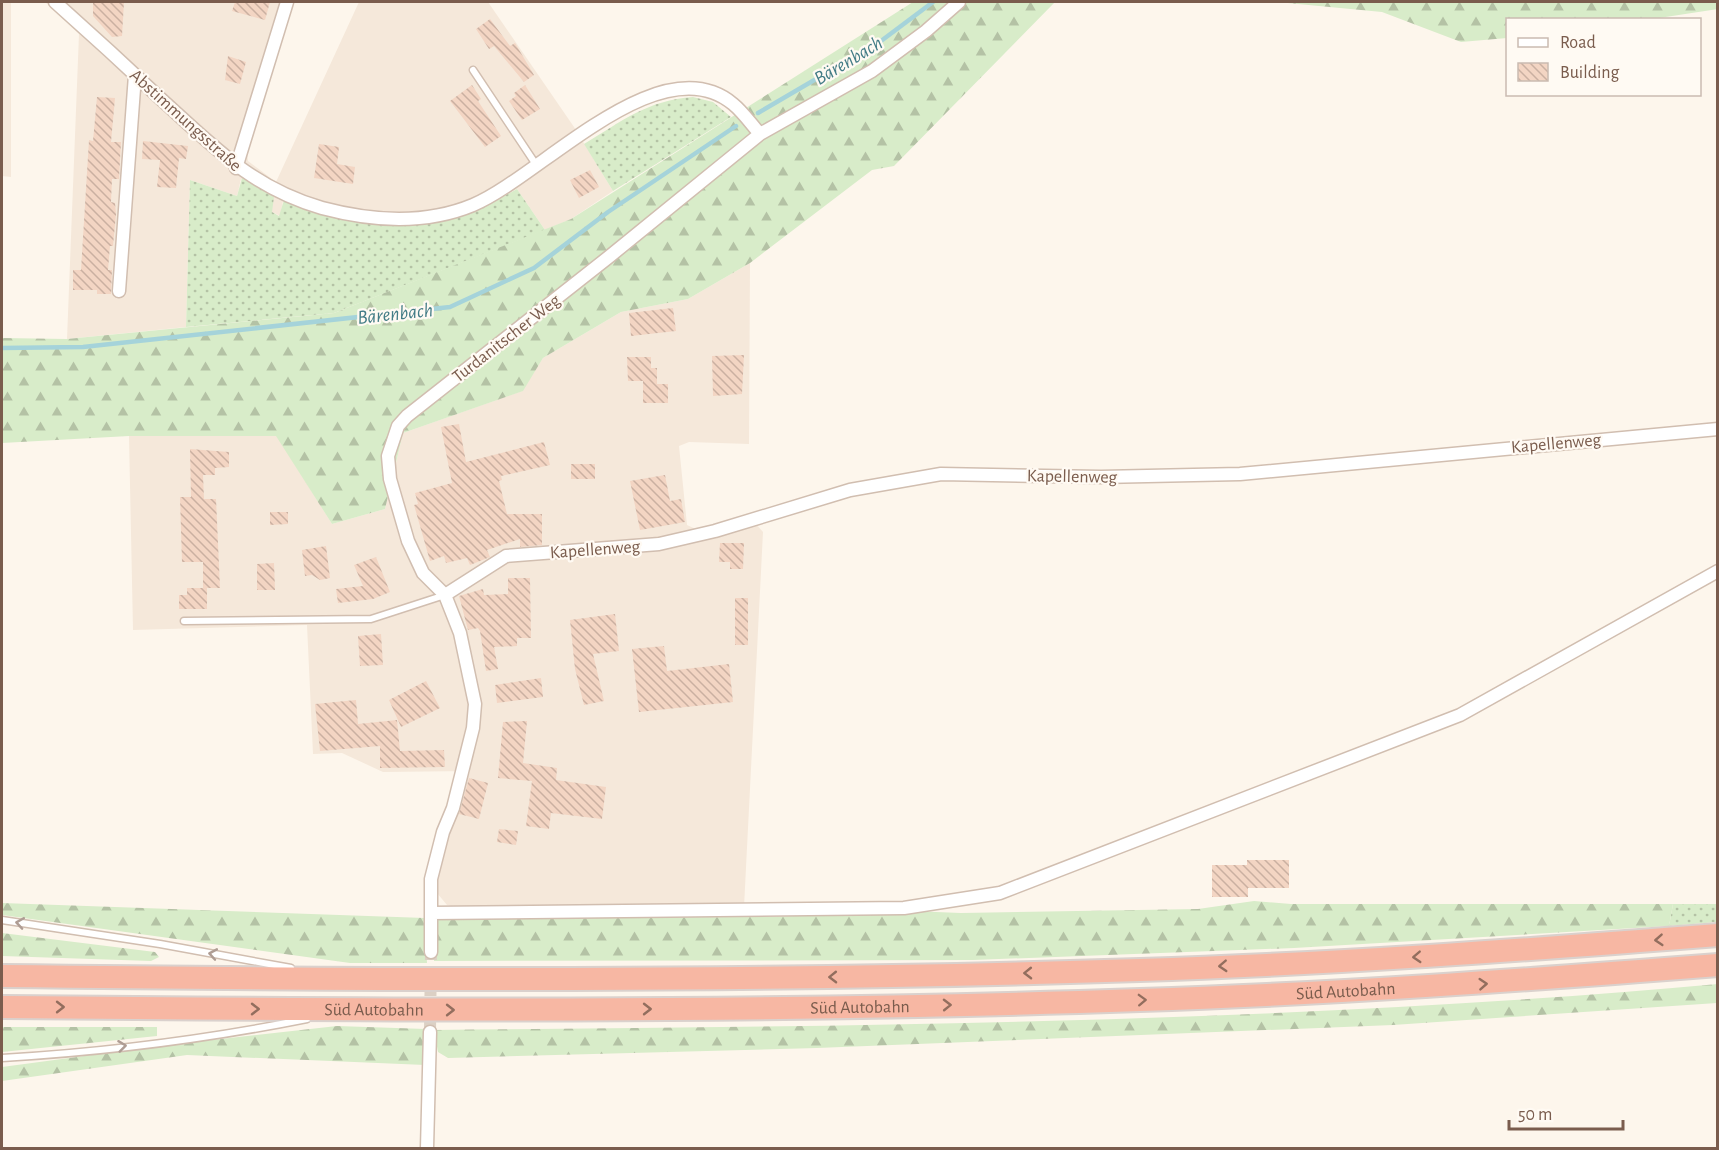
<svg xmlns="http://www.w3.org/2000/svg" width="1719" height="1150" viewBox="0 0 1719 1150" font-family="'Alegreya Sans',sans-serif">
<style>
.residential{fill:#f5e8da}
.grass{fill:url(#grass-dots)}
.forest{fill:url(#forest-firs)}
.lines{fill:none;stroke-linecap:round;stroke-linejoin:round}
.stream{stroke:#a5d3da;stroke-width:4.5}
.building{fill:url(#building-back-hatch)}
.minor-tunnel{stroke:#dcd0c4;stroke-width:12;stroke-dasharray:12 6;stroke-linecap:butt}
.service-casing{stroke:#d1beb0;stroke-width:9}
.minor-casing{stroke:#d1beb0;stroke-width:15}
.motorway-casing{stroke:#dad1cd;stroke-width:26}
.service{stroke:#fff;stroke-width:6}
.minor{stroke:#fff;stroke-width:12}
.motorway{stroke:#f7b7a3;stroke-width:22}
.oneway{stroke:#af9d94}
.oneway2{stroke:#936e5e}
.labels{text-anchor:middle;stroke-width:4.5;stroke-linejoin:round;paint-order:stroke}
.street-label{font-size:18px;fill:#7a5c4d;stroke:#fffaf3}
.water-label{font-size:20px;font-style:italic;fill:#437c86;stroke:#fffaf3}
</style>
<defs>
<pattern id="grass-dots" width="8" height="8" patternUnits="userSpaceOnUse" patternTransform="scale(1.5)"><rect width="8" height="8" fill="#d8ecc9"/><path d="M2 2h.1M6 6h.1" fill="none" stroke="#b4c2a5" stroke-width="1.8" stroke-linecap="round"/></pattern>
<pattern id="forest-firs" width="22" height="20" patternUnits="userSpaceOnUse" patternTransform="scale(1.5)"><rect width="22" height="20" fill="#d8ecc9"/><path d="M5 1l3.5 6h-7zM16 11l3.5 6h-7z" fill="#b4c2a5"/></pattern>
<pattern id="building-back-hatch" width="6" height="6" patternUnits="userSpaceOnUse" patternTransform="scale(1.5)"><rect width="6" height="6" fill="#f3d5c3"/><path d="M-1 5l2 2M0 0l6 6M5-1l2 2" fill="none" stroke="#cab0a1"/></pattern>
</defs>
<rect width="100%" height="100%" fill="#fdf6ec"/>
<path class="residential" d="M2 2H11V177L2 176Z
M45 2H291L247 151 248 161 276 182 359 2H488L574 127 613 191 571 219 545 230 517 189 465 215 419 225H400L353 223 283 201 280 216 272 212 241 179 237 196 190 180 186 327 67 339 79 34Z
M750 263 749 444 689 442 679 446 687 525 715 538 755 523 763 532 744 907 639 904 471 911 447 905 437 893 436 876 470 771 383 772 342 753 313 754 307 625 133 630 129 436H277L332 524 385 509 403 433 522 391 543 358 621 312 688 299Z"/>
<path class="grass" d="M693 97 713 102 731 117 613 191 584 144C622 121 648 100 693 97Z
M242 178 274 197 272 212 279 216 284 200C374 233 431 237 517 189L545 230 334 313 186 327 190 180 237 196Z
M1673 904H1717V922L1669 926Z"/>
<path class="forest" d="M913 2H1055L894 166 872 170 750 263 688 299 621 312 543 358 523 391 403 433 385 509 332 524 276 436H129L2 443V338L67 339 334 313 571 219Z
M1277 2H1717L1718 9 1646 20H1508L1507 38 1461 42 1382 12Z
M1254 901 1291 904H1673L1669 926 1294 948 973 960 434 961V921L441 918 771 917 911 911 961 913 1198 909Z
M2 903 425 918 427 963H350L2 915Z
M2 933 155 952 159 957 151 961 2 956Z
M1718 984 1717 1003 1393 1025 817 1048 448 1058 438 1052 434 1030C862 1026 1291 1023 1718 984Z
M337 1026 426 1029 425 1065 187 1055 2 1081V1067L159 1046Z
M2 1027H157V1036L2 1052Z"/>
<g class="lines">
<path class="stream" d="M758 113 881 41 933 2
M2 348 83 347 450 307 534 268 608 212 736 126"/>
</g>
<path class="building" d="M93 2H124L122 36 112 37 93 16Z
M235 2H270L265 20 232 11Z
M490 19 510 46 515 43 534 75 524 82 494 46 489 49 476 29Z
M228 56 246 62 240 84 225 80Z
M472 85 481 99 478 101 501 136 485 147 450 101Z
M525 85 540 109 522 120 509 101 516 96 514 93Z
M97 97 115 98 111 142H121L119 179H112L111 202 115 203 116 214 113 246H110L108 270H112L111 294H97V290H73V270H81L89 140 93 141Z
M143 141 188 146 186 159 179 158 176 188 157 187 160 160 142 159Z
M319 144 339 147 337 164 355 167 353 184 314 178Z
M590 170 599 187 579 198 570 180Z
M673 308 676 331 631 336 629 313Z
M744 355 742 394 713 396 712 356Z
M627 357H651V368H657V384H668V403H643V381H628Z
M459 424 466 462 544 442 550 465 501 476 502 480 499 481 507 514H542V545L520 547V539L487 550 490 557 470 565 467 558 446 563 444 556 430 561 414 505 418 504 415 493 452 483 441 427Z
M190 449 229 452V467L215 468V475H203L204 499H216L220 588H203V562H182L180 497H191Z
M571 464H595V479H571Z
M665 475 670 501 681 499 685 522 640 530 630 481Z
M270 512H288V524L270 525Z
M720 543H744L743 569H730V562H719Z
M326 546 330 578 320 580 312 575 305 576 302 550Z
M376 557 390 592 373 599 338 603 336 589 363 586 354 565Z
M274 563 275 590H257V564Z
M508 578H530L531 638H517V646L494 647 498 669 486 671 480 631 478 628 468 630 459 596 483 589 484 595 508 594Z
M187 588H207V609H179V595H187Z
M735 598H748V645H735Z
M615 614 619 651 593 654 604 701 584 705 575 669 570 620Z
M381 634 383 665 360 666 358 636Z
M664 646 667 671 729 664 733 702 639 712 632 649Z
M541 678 543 697 497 703 495 685Z
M426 681 440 708 401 727 389 700Z
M356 700 358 724 397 720 400 751 444 750 445 767 380 768V746L320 751 315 704Z
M527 721 523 763 557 768 556 780 606 787 602 819 551 813 549 829 526 826 532 781 498 778 503 722Z
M469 778 488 783 479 819 459 814Z
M499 829 518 831 516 845 497 842Z
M1247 860H1289V888H1248V897H1212V865H1247Z"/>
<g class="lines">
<path class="minor-tunnel" d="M430 1032 431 952"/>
<defs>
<path id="service" d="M473 70 537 166
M184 621 371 619 445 595
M2 920 160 944 291 968
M2 1058C104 1052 207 1039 307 1019"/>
<path id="minor" d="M55 2C91 34 127 67 162 100 214 147 252 188 322 208 371 221 425 225 473 205 540 177 660 43 733 104 743 112 751 124 760 134L872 71 926 31 959 2
M236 168 287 2
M119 291 135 75
M445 595 506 556 659 544 715 531 850 490 941 474 1101 477 1240 474 1718 429
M431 913 904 908 1000 893 1460 715 1718 571
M431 952V879L443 832 453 808 473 728 475 704 460 633 445 595 423 573 408 541 390 479 388 456 398 426 407 416 610 256 760 134
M427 1148 430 1032"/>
<g id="motorway">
<path d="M2 976C381 980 761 982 1140 970 1333 964 1525 950 1718 935"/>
<path id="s1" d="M2 1007C381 1010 761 1013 1140 1000 1333 994 1525 980 1718 965"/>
</g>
</defs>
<use href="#service" class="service-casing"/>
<use href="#minor" class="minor-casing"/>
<use href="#motorway" class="motorway-casing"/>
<use href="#service" class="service"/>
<use href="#minor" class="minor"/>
<use href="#motorway" class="motorway"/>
</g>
<defs><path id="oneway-chevron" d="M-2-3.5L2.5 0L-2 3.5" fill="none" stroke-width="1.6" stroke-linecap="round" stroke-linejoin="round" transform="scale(1.5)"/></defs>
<g class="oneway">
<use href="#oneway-chevron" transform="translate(20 923) rotate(-171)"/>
<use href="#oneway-chevron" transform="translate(213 954) rotate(-170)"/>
<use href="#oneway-chevron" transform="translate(122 1046) rotate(-7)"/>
</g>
<g class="oneway2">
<use href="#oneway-chevron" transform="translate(1659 940) rotate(176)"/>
<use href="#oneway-chevron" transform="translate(1417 957) rotate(177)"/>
<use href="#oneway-chevron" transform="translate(1223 966) rotate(177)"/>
<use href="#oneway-chevron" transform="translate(1028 973) rotate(179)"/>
<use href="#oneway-chevron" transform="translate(833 977) rotate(179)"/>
<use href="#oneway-chevron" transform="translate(1483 984) rotate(-4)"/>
<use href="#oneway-chevron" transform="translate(1142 1000) rotate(-2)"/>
<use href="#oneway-chevron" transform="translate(947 1005) rotate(-1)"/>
<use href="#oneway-chevron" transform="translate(60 1007)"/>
<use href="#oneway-chevron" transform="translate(255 1009)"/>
<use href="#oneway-chevron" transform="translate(647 1009)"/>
<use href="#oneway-chevron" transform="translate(450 1010)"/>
</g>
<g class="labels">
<g class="street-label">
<text transform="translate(186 120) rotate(42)" y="6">Abstimmungsstraße</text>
<text transform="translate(506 338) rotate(-38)" y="6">Turdanitscher Weg</text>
<text transform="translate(1556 443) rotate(-5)" y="6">Kapellenweg</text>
<text transform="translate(1072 476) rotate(1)" y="6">Kapellenweg</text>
<text transform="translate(595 549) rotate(-4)" y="6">Kapellenweg</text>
<text dy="6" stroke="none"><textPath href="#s1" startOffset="1344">Süd Autobahn</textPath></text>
<text dy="6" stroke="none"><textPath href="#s1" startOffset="858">Süd Autobahn</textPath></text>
<text dy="6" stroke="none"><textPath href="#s1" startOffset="372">Süd Autobahn</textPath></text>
</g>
<g class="water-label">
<text transform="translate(848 60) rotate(-31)" y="7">Bärenbach</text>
<text transform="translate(395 313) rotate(-6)" y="7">Bärenbach</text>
</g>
</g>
<rect width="1719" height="1150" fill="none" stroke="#7a5c4d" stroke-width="6"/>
<rect x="1506" y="18" width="195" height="78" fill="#fffaf3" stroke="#cabbb1" stroke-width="1.5"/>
<rect x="1518" y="38" width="30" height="9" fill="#ffffff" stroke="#cabbb1" stroke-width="1.5"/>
<text x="1560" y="48" font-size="18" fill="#7a5c4d">Road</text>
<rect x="1518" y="63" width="30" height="18" fill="url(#building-back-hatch)" stroke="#cabbb1" stroke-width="1.5"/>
<text x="1560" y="78" font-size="18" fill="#7a5c4d">Building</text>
<path d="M1509 1120v9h114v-9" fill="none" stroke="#7a5c4d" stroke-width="3"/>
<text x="1518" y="1120" font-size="18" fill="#7a5c4d" stroke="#fffaf3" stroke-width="4.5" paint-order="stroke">50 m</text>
</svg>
